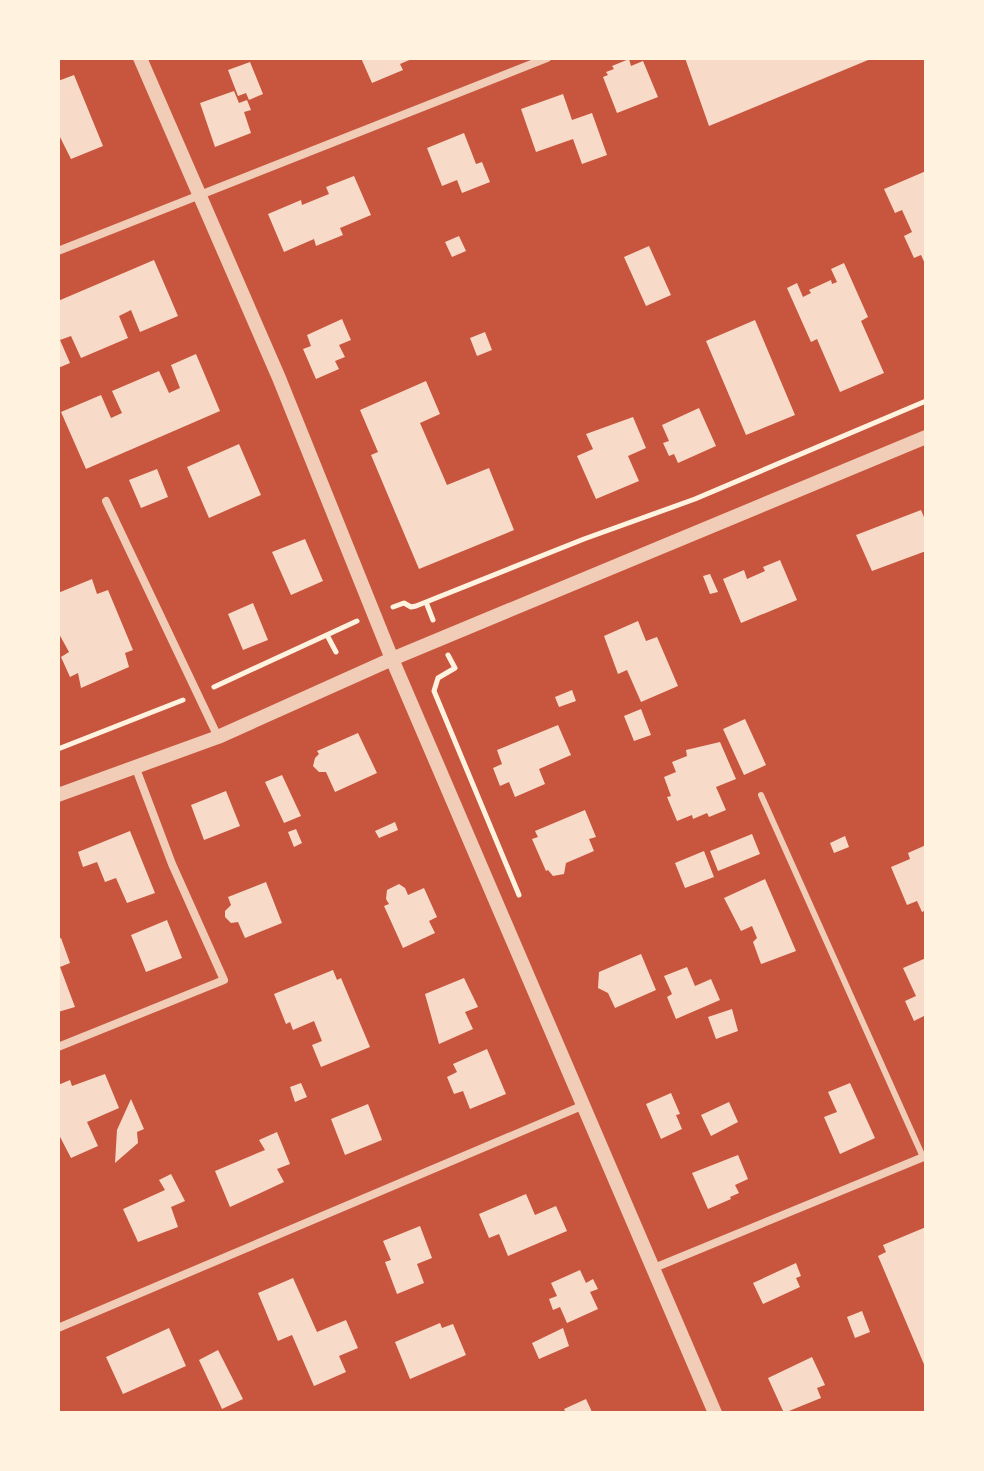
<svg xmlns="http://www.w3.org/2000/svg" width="984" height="1471" viewBox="0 0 984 1471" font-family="'Fira Sans',sans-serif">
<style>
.building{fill:#f7dbc8}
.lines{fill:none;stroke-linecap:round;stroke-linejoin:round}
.path{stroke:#fff3e0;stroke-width:5}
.service{stroke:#f1ccb7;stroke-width:6}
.minor{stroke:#f1ccb7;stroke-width:8}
.tertiary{stroke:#f1ccb7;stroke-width:14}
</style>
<rect width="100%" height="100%" fill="#c8553d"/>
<path class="building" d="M361 58H414L400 64 403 70 372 83Z
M685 58H873L709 126Z
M629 59 631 66 643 61 658 97 617 113 603 77 608 75 606 72 614 69 612 66Z
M250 62 263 94 249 100 246 93 238 96 228 70Z
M74 75 103 146 71 159 58 133V81Z
M234 91 239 103 247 100 251 110 244 112 251 133 215 147 200 103Z
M563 94 572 120 592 113 607 155 582 164 573 139 536 152 521 109Z
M464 133 476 164 482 162 490 182 462 193 457 180 442 186 427 148Z
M926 171V266L921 255 914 258 904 236 912 232 902 210 895 213 884 189Z
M354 176 371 215 340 228 343 235 316 246 314 239 284 252 268 214 301 200 302 205 329 194 326 187Z
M459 236 466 251 452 257 445 242Z
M649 246 671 295 646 306 624 257Z
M154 260 178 316 140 332 131 310 119 316 128 338 81 358 71 336 60 340 70 363 58 368V301Z
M844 263 868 317 861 321 884 373 840 392 817 339 811 342 787 288 797 283 803 297 811 293 809 290 831 280 832 284 837 282 831 269Z
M342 319 351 340 339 345 345 357 335 361 339 369 316 379 303 349 311 346 307 335Z
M755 320 795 415 746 435 706 341Z
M485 332 492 350 477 356 470 338Z
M196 354 220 411 86 469 61 412 101 395 111 418 122 413 112 391 159 371 169 393 180 388 171 365Z
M426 381 440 414 420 423 447 485 489 468 514 530 419 569 371 455 378 452 360 410Z
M699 408 716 446 678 463 674 454 669 456 663 443 669 441 662 425Z
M633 417 646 448 628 456 639 481 596 499 577 456 593 449 586 434Z
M239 444 261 495 209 518 187 467Z
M157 469 168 497 141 508 129 480Z
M921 510 926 522V551L872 571 856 535Z
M305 539 323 581 291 595 272 552Z
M780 560 797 600 741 623 723 579 744 570 747 579 765 571 763 567Z
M710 574 718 592 710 594 703 576Z
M92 579 97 594 108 590 133 650 125 653 129 667 81 688 78 673 70 677 61 657 69 652 58 632V593Z
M253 603 268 640 243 650 228 614Z
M638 621 646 641 657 637 678 686 641 702 627 670 618 674 604 636Z
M572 690 576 701 559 707 555 697Z
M641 709 651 735 634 741 624 716Z
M745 719 766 765 744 775 723 729Z
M558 725 571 755 539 769 545 784 515 797 509 782 500 786 493 768 502 764 497 750Z
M358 733 377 773 335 792 326 772H319L313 766 315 758 319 754 317 751Z
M720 742 736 779 716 787 726 810 709 817 707 813 693 819 692 815 677 821 667 797 671 796 664 777 676 772 672 762 687 756 686 750Z
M282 775 301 816 284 823 265 782Z
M226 791 240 826 204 840 191 805Z
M585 810 596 837 589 839 594 851 566 863 564 874 553 876 548 870 546 871 532 839 538 837 535 831Z
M395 822 398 830 379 838 375 831Z
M296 829 302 843 294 847 288 832Z
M130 831 155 893 127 903 116 878 105 882 97 862 83 867 78 852Z
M752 834 760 854 718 871 710 851Z
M845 836 849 847 834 853 830 843Z
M926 845V910L922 912 917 901 907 905 891 867 910 859 908 853Z
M704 851 714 877 685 888 675 863Z
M765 879 796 951 761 964 753 942 757 938 752 926 741 931 724 898Z
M266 882 282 923 245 938 238 922 231 923 225 917V911L231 905 228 897Z
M399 884 405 888 408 895 424 888 437 917 429 921 435 933 403 948 384 906 389 904 386 899 387 890Z
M167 920 182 958 146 972 131 935Z
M61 938 70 963 60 967 75 1007 58 1012V939Z
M641 954 656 990 615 1008 608 993 598 988 599 972Z
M926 958V1015L914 1021 905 1001 916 996 903 968Z
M687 967 695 986 711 979 720 1000 676 1019 667 997 672 994 664 976Z
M333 970 337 980 341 978 370 1047 321 1067 312 1045 322 1041 314 1021 293 1030 290 1022 286 1024 274 994Z
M464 978 478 1007 465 1012 473 1029 439 1044 425 994Z
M732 1009 738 1031 716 1039 708 1017Z
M487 1049 506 1094 470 1109 463 1091 454 1094 447 1077 457 1072 453 1064Z
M105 1074 119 1108 87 1122 98 1146 71 1158 58 1133V1085L70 1080 72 1086Z
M301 1083 307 1097 295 1102 290 1087Z
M850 1083 875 1138 840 1154 824 1117 837 1112 828 1092Z
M671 1093 680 1114 676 1115 682 1129 661 1139 646 1104Z
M131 1099 144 1129 137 1132 138 1143 115 1163 117 1130Z
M729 1102 738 1122 711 1136 701 1115Z
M368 1104 382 1140 345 1155 331 1119Z
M277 1132 290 1164 277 1169 284 1182 230 1207 215 1171 265 1150 259 1140Z
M738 1155 748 1179 735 1185 739 1193 730 1197 731 1199 708 1209 692 1173Z
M171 1174 185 1201 171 1207 178 1227 138 1242 123 1209 165 1190 159 1180Z
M526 1194 535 1215 556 1206 567 1231 508 1256 499 1234 489 1238 479 1214Z
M420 1226 432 1258 417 1264 424 1283 397 1294 385 1262 391 1260 383 1241Z
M926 1227V1369L878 1256 886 1252 883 1245Z
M796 1263 801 1276 796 1278 800 1287 763 1304 753 1283Z
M580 1270 586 1283 593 1279 598 1289 590 1292 598 1309 567 1323 560 1307 553 1310 549 1299 557 1296 551 1283Z
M293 1278 317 1332 346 1320 358 1348 339 1356 346 1372 314 1386 292 1335 278 1341 258 1293Z
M862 1311 870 1332 855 1338 847 1317Z
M440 1323 442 1328 453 1324 466 1355 410 1379 395 1342Z
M169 1328 186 1366 123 1394 106 1357Z
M563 1328 569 1346 539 1359 532 1343Z
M218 1350 243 1399 222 1409 199 1360Z
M812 1357 825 1385 817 1388 821 1398 784 1413 768 1378Z
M586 1399 592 1412 566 1413 564 1409Z"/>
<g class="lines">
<path class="path" d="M426 602 433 620
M393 607 404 603 411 607 416 606 584 539 695 499 926 401
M327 635 336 652
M448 655 455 668 438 678 434 691 519 895
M214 687 357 621
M58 749 183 700"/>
<path class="service" d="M761 795 923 1157"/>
<path class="minor" d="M58 251 547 58
M106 501 218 737
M58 1047 224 980 172 864 135 766
M654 1268 926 1156
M58 1328 584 1105"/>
<path class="tertiary" d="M140 58 279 378 392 659 715 1413
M58 795 218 737 392 659 926 437"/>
</g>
<rect width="984" height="1471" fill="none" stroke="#fff3e0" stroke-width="120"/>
</svg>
